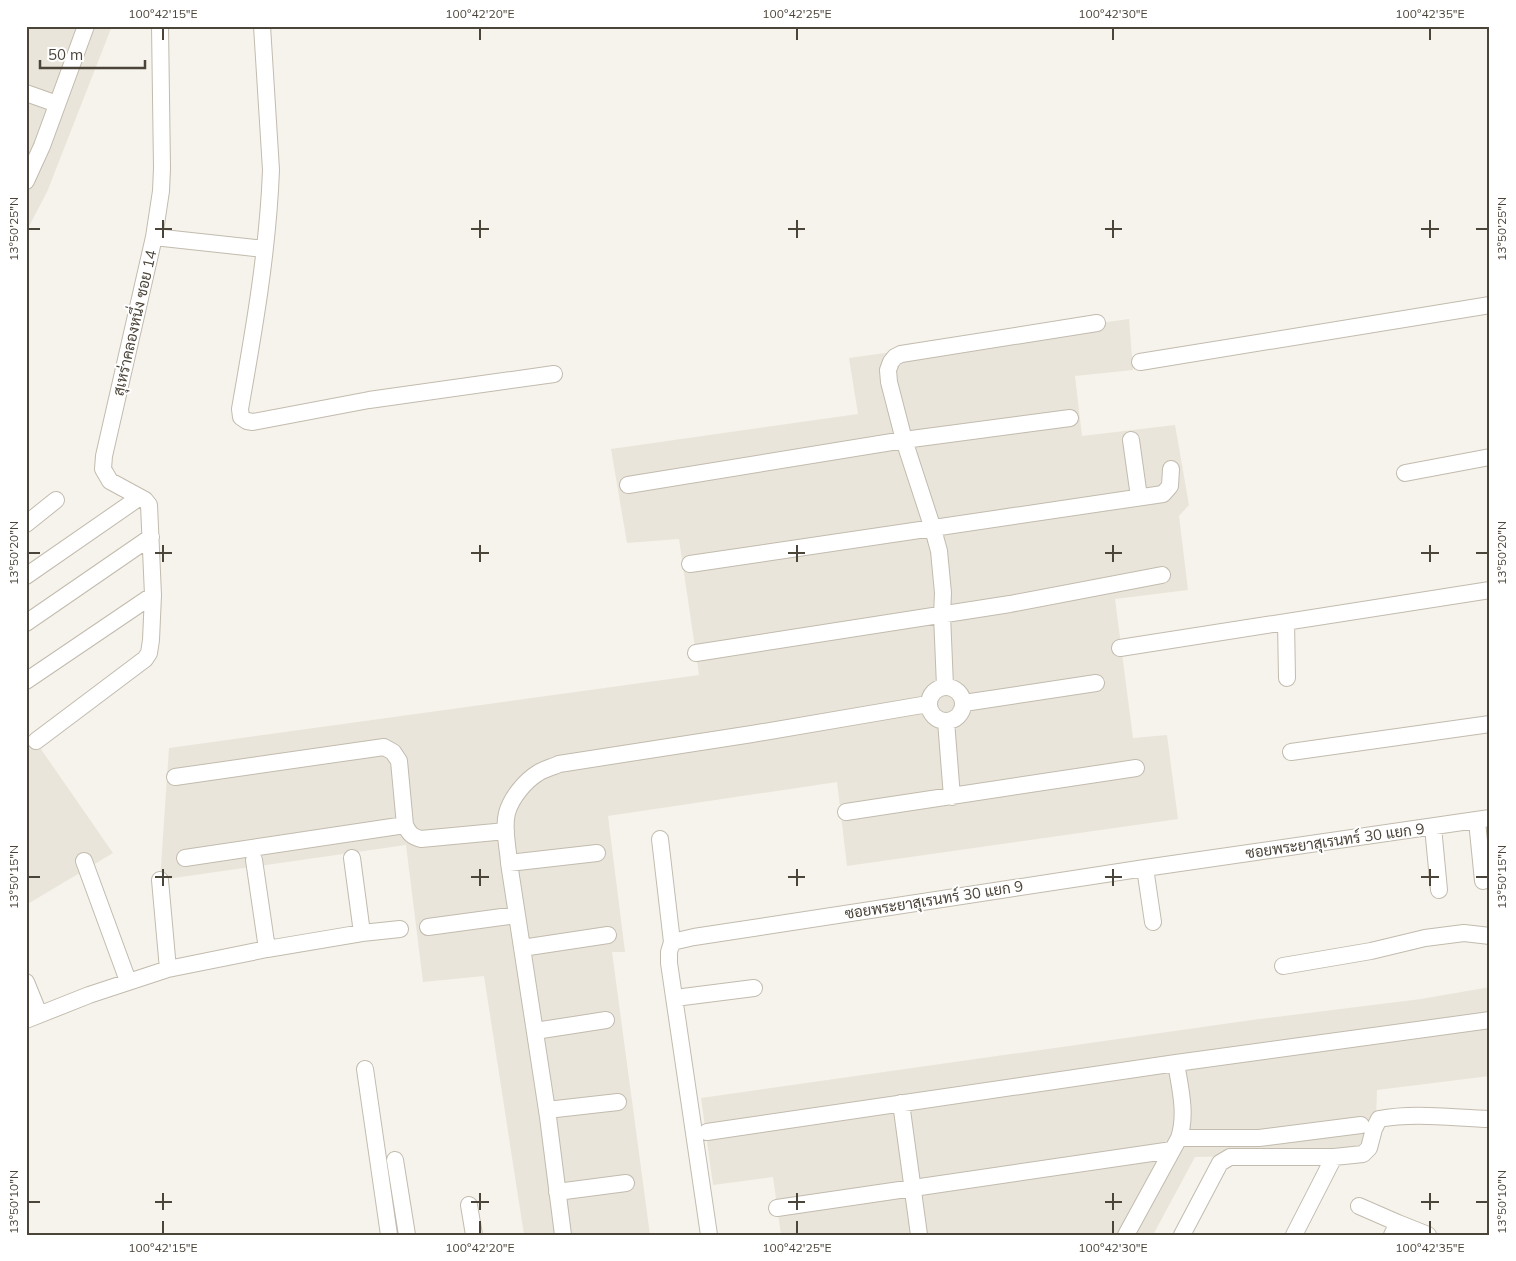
<svg xmlns="http://www.w3.org/2000/svg" width="1516" height="1261" viewBox="0 0 1516 1261" font-family="Mulish,Sarabun,sans-serif">
<style>
.residential{fill:#eae5da}
.lines{fill:none;stroke-linecap:round;stroke-linejoin:round}
.minor-casing{stroke:#c2bbae;stroke-width:18}
.minor{stroke:#fff;stroke-width:16}
.ticks{fill:none;stroke:#4b4439;stroke-width:2}
.labels{text-anchor:middle;stroke-width:4;stroke-linejoin:round;paint-order:stroke}
.street-label{font-size:15px;fill:#4b4439;stroke:#fff}
.neatline{fill:none;stroke:#4b4439;stroke-width:2}
.ticks-label{font-size:12px;text-anchor:middle;fill:#4b4439}
</style>
<rect width="100%" height="100%" fill="#f6f3ec"/>
<path class="residential" d="M26 26H112L47 192 26 232Z
M1129 319 1133 370 1075 376 1082 436 1175 425 1189 505 1179 516 1188 590 1115 599 1133 738 1167 735 1178 819 847 866 837 782 608 816 625 952H612L650 1235H524L484 976 423 982 406 845 160 880 169 748 699 675 679 539 627 543 611 449 858 414 849 358Z
M36 742 113 853 26 905V749Z
M1490 987V1076L1377 1090 1375 1153 1195 1157 1153 1235H781L773 1177 713 1185 701 1098 1259 1019 1421 999Z"/>
<g class="lines">
<defs>
<path id="minor" d="M262 26 271 170C268 250 254 330 240 409L241 417 247 421 253 422 369 400 554 374
M26 93 57 104
M26 181 42 146 86 26
M154 237 264 249
M1140 362 1490 305
M1131 440 1139 497
M1405 473 1490 457
M628 485 904 440 1070 418
M26 524 56 500
M690 564 1163 494 1170 486 1171 469
M26 576 140 497
M1286 622 1287 678
M26 623 151 537
M1120 648 1490 590
M696 653 1010 604 1162 575
M26 681 153 595
M945 686 942 615 943 593 939 551 933 529 904 440 889 382 888 370 891 362 895 357 901 354 1097 323
M929 704a17 17 0 1 1 34 0a17 17 0 1 1-34 0Z
M964 703 1096 683
M946 721 952 797
M36 741 145 659 149 653 151 640 153 595 149 505 145 500 110 481 103 469 104 456 154 237 161 191 162 168 160 26
M1291 752 1490 724
M175 777 384 747 393 752 399 761 405 825C409 833 412 837 421 839L506 831
M846 812 1136 768
M1477 821 1483 881
M1433 827 1439 890
M660 839 672 942 669 952V963L709 1235
M185 858 405 825
M352 858 362 933
M254 860 267 949
M84 861 128 981
M509 863 597 853
M1145 868 1153 922
M160 880 168 969
M428 927 517 915
M672 942 694 937 1145 868 1490 818
M522 948 608 935
M1283 966 1371 951 1425 938 1464 933 1490 936
M26 982 39 1014
M675 998 754 988
M26 1020 89 995 168 969 267 949 362 933 400 929
M535 1031 606 1020
M1176 1063 1490 1020
M365 1069 389 1235
M901 1103 919 1235
M547 1110 618 1102
M707 1132 1176 1063C1180 1088 1187 1114 1179 1138L1126 1235
M1179 1138H1259L1361 1125
M395 1160 407 1235
M557 1192 626 1183
M469 1205 474 1235
M1359 1206 1398 1223
M777 1208 1172 1150
M563 1235 548 1117 509 863C508 847 503 828 507 813 511 798 525 781 538 773 544 769 553 767 559 764L752 734 928 704
M1182 1235 1220 1163 1230 1157H1334L1363 1154 1369 1148 1374 1129 1379 1119C1415 1112 1454 1118 1490 1119
M1294 1235 1334 1157
M1392 1235 1398 1223 1428 1235"/>
</defs>
<use href="#minor" class="minor-casing"/>
<use href="#minor" class="minor"/>
</g>
<path class="ticks" d="M163 28V40M480 28V40M797 28V40M1113 28V40M1430 28V40M163 220V238M480 220V238M797 220V238M1113 220V238M1430 220V238M28 229H40M155 229H172M471 229H489M788 229H805M1105 229H1122M1421 229H1439M1476 229H1488M163 545V562M480 545V562M797 545V562M1113 545V562M1430 545V562M28 553H40M155 553H172M471 553H489M788 553H805M1105 553H1122M1421 553H1439M1476 553H1488M163 869V886M480 869V886M797 869V886M1113 869V886M1430 869V886M28 877H40M155 877H172M471 877H489M788 877H805M1105 877H1122M1421 877H1439M1476 877H1488M163 1193V1210M480 1193V1210M797 1193V1210M1113 1193V1210M1430 1193V1210M28 1202H40M155 1202H172M471 1202H489M788 1202H805M1105 1202H1122M1421 1202H1439M1476 1202H1488M163 1221V1234M480 1221V1234M797 1221V1234M1113 1221V1234M1430 1221V1234"/>
<g class="labels">
<g class="street-label">
<text transform="translate(135 323) rotate(-77)" y="5">สุเหร่าคลองหนึ่ง ซอย 14</text>
<text transform="translate(1335 841) rotate(-8)" y="5">ซอยพระยาสุเรนทร์ 30 แยก 9</text>
<text transform="translate(934 900) rotate(-9)" y="5">ซอยพระยาสุเรนทร์ 30 แยก 9</text>
</g>
</g>
<rect width="1516" height="1261" fill="none" stroke="#ffffff" stroke-width="55"/>
<path d="M40 60v8h105v-8" fill="none" stroke="#4b4439" stroke-width="2.5"/>
<text x="48" y="60" font-size="15" fill="#4b4439" stroke="#ffffff" stroke-width="4" paint-order="stroke">50 m</text>
<rect x="28" y="28" width="1460" height="1206" class="neatline"/>
<g class="ticks-label">
<text x="163" y="18">100°42'15"E</text>
<text x="480" y="18">100°42'20"E</text>
<text x="797" y="18">100°42'25"E</text>
<text x="1113" y="18">100°42'30"E</text>
<text x="1430" y="18">100°42'35"E</text>
<text transform="translate(14 229) rotate(-90)" y="4">13°50'25"N</text>
<text transform="translate(1502 229) rotate(-90)" y="4">13°50'25"N</text>
<text transform="translate(14 553) rotate(-90)" y="4">13°50'20"N</text>
<text transform="translate(1502 553) rotate(-90)" y="4">13°50'20"N</text>
<text transform="translate(14 877) rotate(-90)" y="4">13°50'15"N</text>
<text transform="translate(1502 877) rotate(-90)" y="4">13°50'15"N</text>
<text transform="translate(14 1202) rotate(-90)" y="4">13°50'10"N</text>
<text transform="translate(1502 1202) rotate(-90)" y="4">13°50'10"N</text>
<text x="163" y="1252">100°42'15"E</text>
<text x="480" y="1252">100°42'20"E</text>
<text x="797" y="1252">100°42'25"E</text>
<text x="1113" y="1252">100°42'30"E</text>
<text x="1430" y="1252">100°42'35"E</text>
</g>
</svg>
